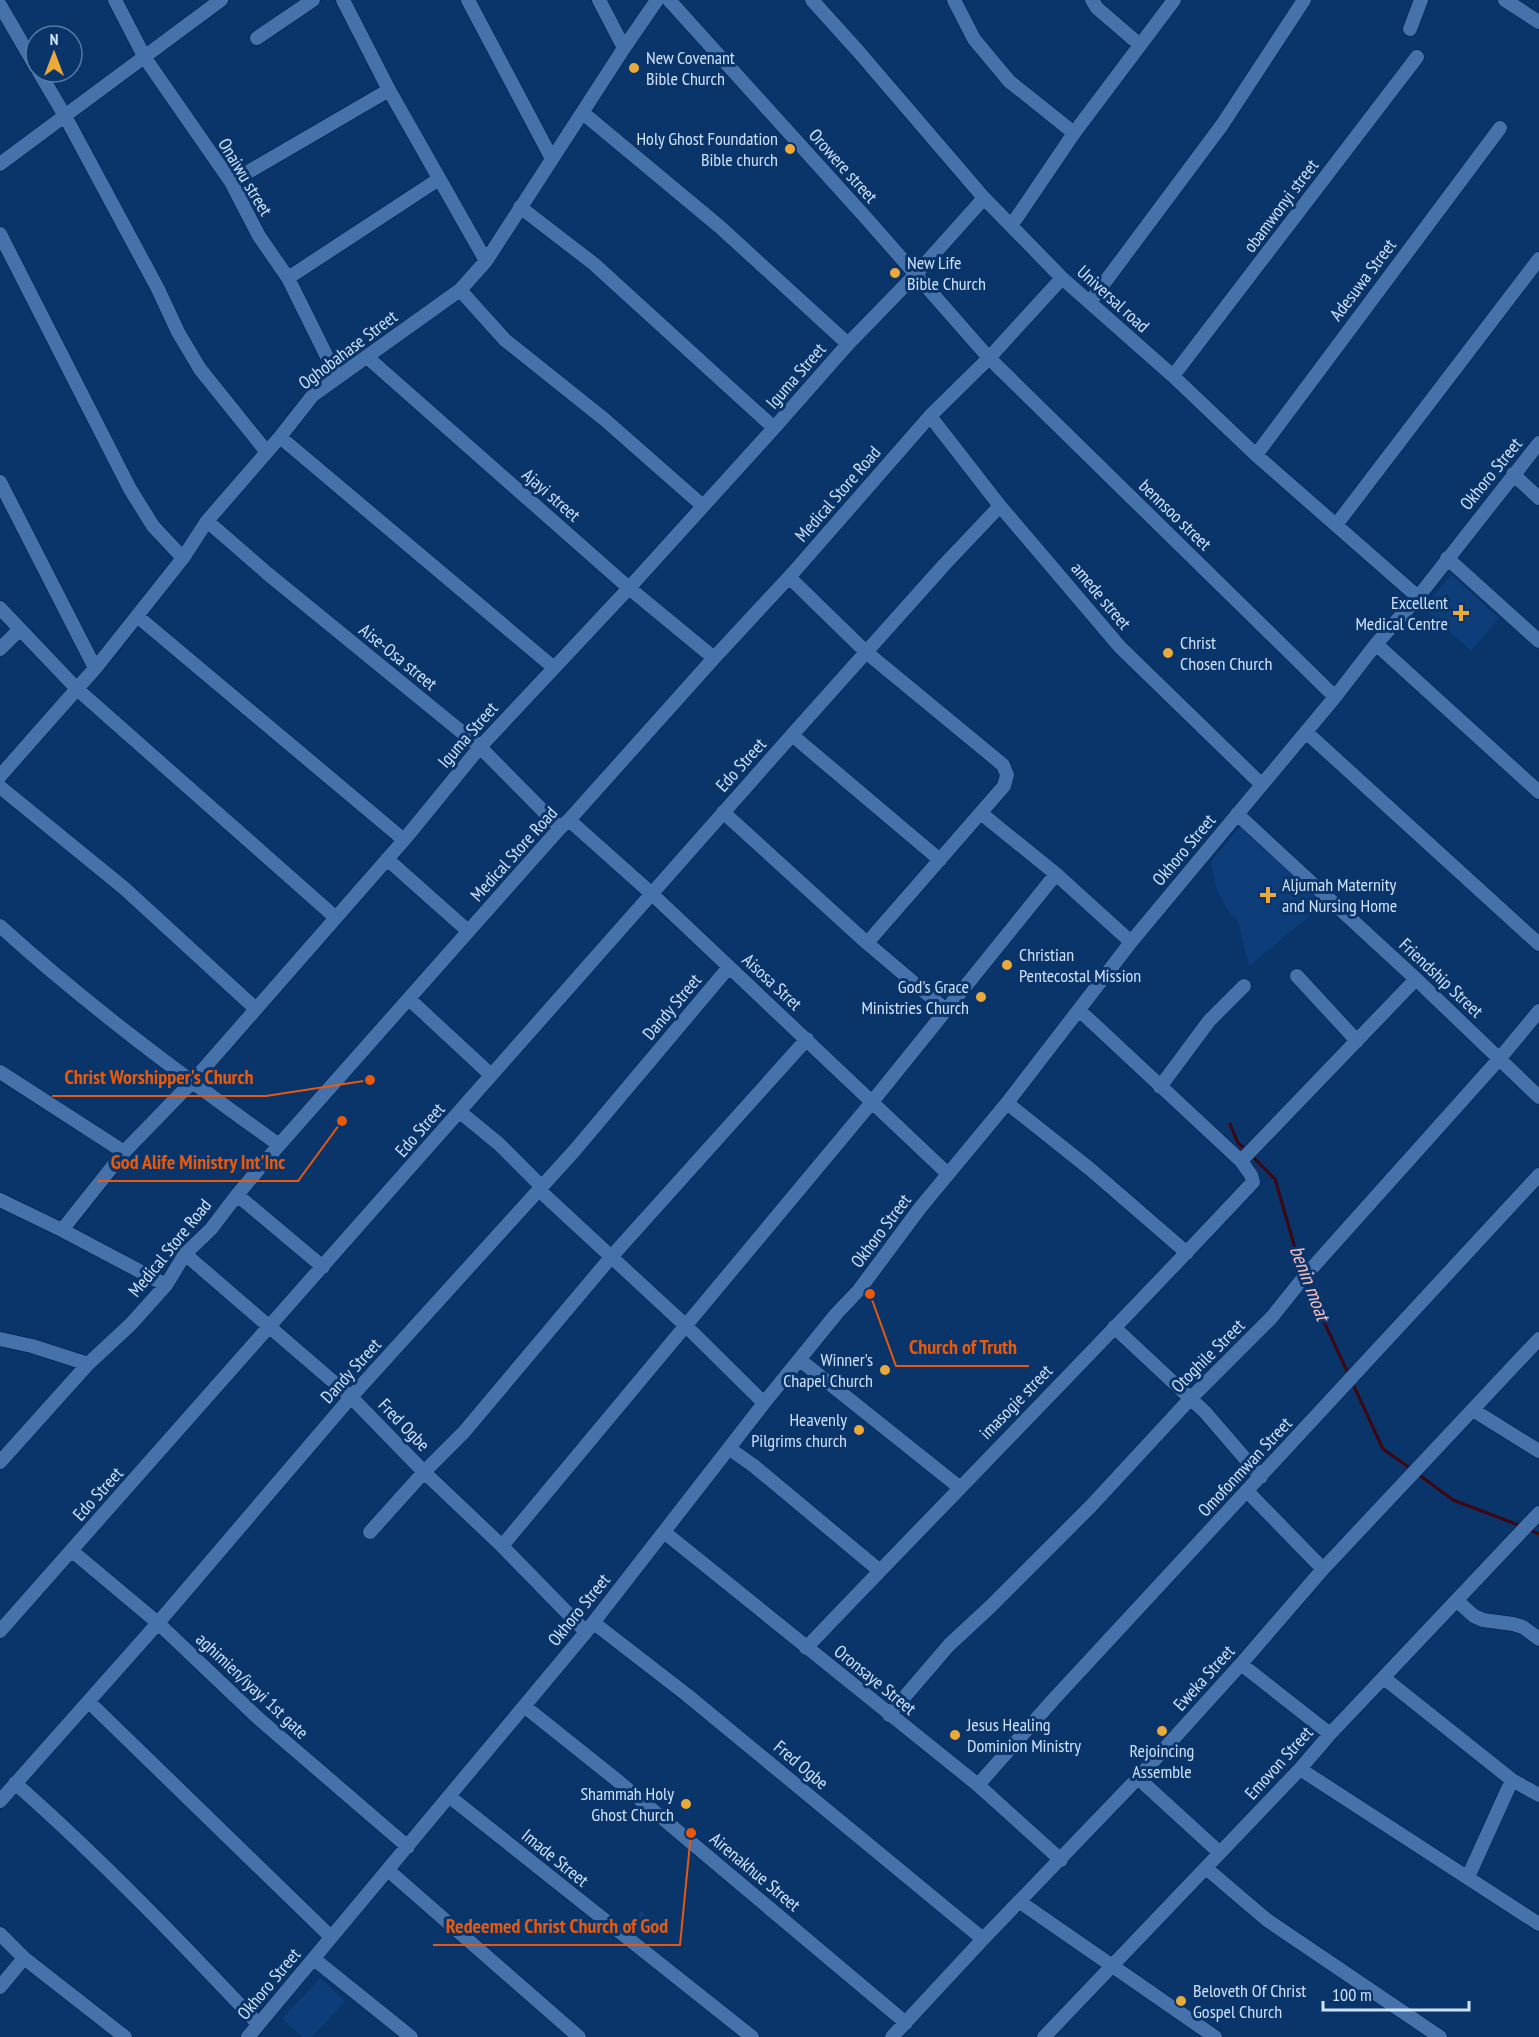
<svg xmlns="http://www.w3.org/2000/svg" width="1539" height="2037" viewBox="0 0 1539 2037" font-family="'PT Sans Narrow',sans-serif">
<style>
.built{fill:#0d3e79}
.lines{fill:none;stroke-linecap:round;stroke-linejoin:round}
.stream{stroke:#3f0711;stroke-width:3}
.minor-casing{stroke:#001c43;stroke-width:15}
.minor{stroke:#4672ac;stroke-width:14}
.poi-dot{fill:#eba93a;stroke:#09356a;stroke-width:2}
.labels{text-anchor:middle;stroke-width:6;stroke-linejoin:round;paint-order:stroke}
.poi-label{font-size:18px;fill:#cfe2fc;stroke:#09356a;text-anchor:start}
.street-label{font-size:18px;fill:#cfe2fc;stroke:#09356a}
.water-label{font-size:20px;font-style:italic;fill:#f9bec0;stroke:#09356a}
.leader{fill:none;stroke:#e8590c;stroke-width:2}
.callout-dot{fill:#e8590c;stroke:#09356a;stroke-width:2}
.callout-label{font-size:20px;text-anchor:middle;font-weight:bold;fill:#e8590c;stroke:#09356a;stroke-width:6;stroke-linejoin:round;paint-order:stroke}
</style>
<rect width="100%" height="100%" fill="#09356a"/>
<path class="built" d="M1452 575 1499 618 1471 651 1423 608Z
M1243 824 1324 904 1249 966 1238 921 1226 908 1216 887 1211 861Z
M641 1911 655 1923 643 1935 630 1923Z
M320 1978 345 2001 312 2037H302L282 2019Z"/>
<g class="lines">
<path class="stream" d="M1230 1124 1238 1143 1246 1150
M1253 1157 1275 1179 1302 1272
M1305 1281 1348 1373
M1352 1382 1383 1449 1410 1468
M1418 1474 1453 1500 1521 1526
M1530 1530 1539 1534"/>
<defs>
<path id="minor" d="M115 0 145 58 231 182 259 236 288 278 337 377
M343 0 389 90 486 261
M468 0 552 159
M599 0 624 48
M669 0 867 219 989 358 1335 697
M812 0 858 51 984 198 1062 278 1173 376 1256 455 1418 597
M954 0 974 39 1009 81 1074 133
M1092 0 1097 8 1140 45
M1505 0 1539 22
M0 5 36 67
M1410 29 1421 0
M257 38 313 0
M39 72 65 116 158 289 178 332 200 369 266 451
M583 113 720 227 848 344
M0 164 221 0
M231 182 389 90
M520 207 594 264 774 428
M1011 226 1074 133 1174 0
M0 234 130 489 153 526 183 558
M288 278 439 179
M460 290 505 340 604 419 703 506
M1090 302 1222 125 1304 0
M367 357 629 588 714 658
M1173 376 1417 57
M930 416 1000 506 1120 647 1261 784
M280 437 553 667
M1256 455 1500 128
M1513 474 1539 498
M0 482 95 668
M207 521 268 574 480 747 560 828
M1336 525 1539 259
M1447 558 1539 641
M789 577 866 652 1003 765 1007 775 1004 786 867 943
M0 608 77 689 335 917
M137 616 404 840
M1376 644 1539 792
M0 649 20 629
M1306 732 1539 944
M792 735 940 860
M0 776 98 665 183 558 207 521 280 437 313 395 460 290 486 261 624 48 657 0
M0 787 124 888 256 1009
M723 812 867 943 946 1010
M982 814 1056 874 1131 942
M1237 814 1416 979 1539 1097
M569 820 652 894 948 1174
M387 859 468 931
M0 926C88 1006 183 1076 279 1145
M1297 976 1357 1041
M409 999 491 1075
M0 1072 124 1152
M1160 1087 1209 1021 1244 986
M1007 1103 1090 1169 1187 1253
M460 1112 499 1144 542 1187
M1241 1161 1416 979
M539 1190 685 1325 764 1403
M237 1195 323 1267
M0 1200 62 1230 166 1285
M62 1230 124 1152 192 1082 256 1009 404 840 480 747 629 588 774 428 848 344 915 275 984 198
M185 1254 351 1397 424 1472 502 1546 586 1632
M1114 1327 1205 1412 1261 1477
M0 1339 32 1346 88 1364
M800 1360 959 1487
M1473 1410 1539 1451
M730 1449 754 1466 880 1571
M0 1462 88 1364 131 1324 166 1285 185 1254 211 1229 237 1195 279 1145 560 828 569 820 714 658 792 574 930 416 989 358 1062 278
M1247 1491 1323 1569
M370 1532 424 1472 464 1432 612 1256 807 1039
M664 1532 978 1785 1061 1860
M502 1546 872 1102 1056 874
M72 1551 158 1623 258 1718 408 1847
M1457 1601 1474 1616 1483 1620 1513 1624 1523 1627 1539 1639
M594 1623 687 1695 983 1939
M0 1631 792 735 944 565 1000 506
M806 1648C955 1492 1106 1339 1253 1182L1251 1175 1241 1161 1080 1011
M1241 1664 1330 1734
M1384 1678 1512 1780 1539 1795
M89 1702 331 1937
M524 1706 618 1781 906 2023
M889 1715 949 1645 990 1607 1091 1506 1190 1399 1272 1317 1304 1277 1500 1058 1539 1011
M1300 1769 1539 1924
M1138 1778 1220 1853
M15 1783C101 1859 180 1941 258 2024
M978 1785 1053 1700 1539 1175
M450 1797 752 2037
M0 1801 158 1623 351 1397 575 1150 729 967
M1206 1868 1267 1920 1440 2037
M389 1871 579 2037
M1468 1877 1512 1780
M1020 1902 1215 2037
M0 1934 24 1958 125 2037
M314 1959 411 2037
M0 1987 24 1958
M248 2037 586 1632 764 1403 837 1313 859 1290 920 1208 1007 1103 1131 942 1335 697 1376 644 1418 597 1539 443
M892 2037 983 1939 1138 1778 1241 1664 1323 1569 1539 1339
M1044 2037 1300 1769 1330 1734 1539 1513"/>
</defs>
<use href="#minor" class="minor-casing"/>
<use href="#minor" class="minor"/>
</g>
<g class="poi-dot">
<circle cx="634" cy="68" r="6"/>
<circle cx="790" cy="149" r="6"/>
<circle cx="895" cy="273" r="6"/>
<path d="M1458 604h6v6h6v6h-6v6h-6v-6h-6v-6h6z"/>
<circle cx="1168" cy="653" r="6"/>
<path d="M1265 886h6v6h6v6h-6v6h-6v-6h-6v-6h6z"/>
<circle cx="1007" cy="965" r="6"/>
<circle cx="981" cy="997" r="6"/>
<circle cx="885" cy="1370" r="6"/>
<circle cx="859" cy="1430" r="6"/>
<circle cx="1162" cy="1731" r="6"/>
<circle cx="955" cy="1735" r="6"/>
<circle cx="686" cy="1804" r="6"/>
<circle cx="1181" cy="2001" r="6"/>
</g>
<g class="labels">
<g class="poi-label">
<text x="646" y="64">New Covenant<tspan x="646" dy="21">Bible Church</tspan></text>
<text x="778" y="145" text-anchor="end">Holy Ghost Foundation<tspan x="778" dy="21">Bible church</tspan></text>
<text x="907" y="269">New Life<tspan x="907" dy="21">Bible Church</tspan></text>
<text x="1448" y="609" text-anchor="end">Excellent<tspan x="1448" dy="21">Medical Centre</tspan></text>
<text x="1180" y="649">Christ<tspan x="1180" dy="21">Chosen Church</tspan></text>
<text x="1282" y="891">Aljumah Maternity<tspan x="1282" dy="21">and Nursing Home</tspan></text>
<text x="1019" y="961">Christian<tspan x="1019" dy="21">Pentecostal Mission</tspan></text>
<text x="969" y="993" text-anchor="end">God's Grace<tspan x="969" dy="21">Ministries Church</tspan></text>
<text x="873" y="1366" text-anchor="end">Winner's<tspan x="873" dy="21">Chapel Church</tspan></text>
<text x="847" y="1426" text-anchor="end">Heavenly<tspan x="847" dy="21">Pilgrims church</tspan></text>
<text x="967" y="1731">Jesus Healing<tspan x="967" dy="21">Dominion Ministry</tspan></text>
<text x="1162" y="1757" text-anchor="middle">Rejoincing<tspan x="1162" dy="21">Assemble</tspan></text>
<text x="674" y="1800" text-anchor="end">Shammah Holy<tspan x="674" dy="21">Ghost Church</tspan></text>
<text x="1193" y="1997">Beloveth Of Christ<tspan x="1193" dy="21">Gospel Church</tspan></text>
</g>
<g class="street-label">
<text transform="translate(843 166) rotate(48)" y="6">Orowere street</text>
<text transform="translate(245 177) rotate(59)" y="6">Onaiwu street</text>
<text transform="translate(1281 206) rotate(-53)" y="6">obamwonyi street</text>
<text transform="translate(1363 280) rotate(-53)" y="6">Adesuwa Street</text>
<text transform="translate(1113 299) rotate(42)" y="6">Universal road</text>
<text transform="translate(348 350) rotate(-37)" y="6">Oghobahase Street</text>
<text transform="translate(796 376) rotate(-49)" y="6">Iguma Street</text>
<text transform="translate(1491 474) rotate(-51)" y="6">Okhoro Street</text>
<text transform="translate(838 494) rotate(-49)" y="6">Medical Store Road</text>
<text transform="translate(551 495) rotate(41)" y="6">Ajayi street</text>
<text transform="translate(1175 515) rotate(44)" y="6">bennsoo street</text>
<text transform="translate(1101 596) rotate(50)" y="6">amede street</text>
<text transform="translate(398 657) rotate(39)" y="6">Aise-Osa street</text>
<text transform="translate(468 735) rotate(-49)" y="6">Iguma Street</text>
<text transform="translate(741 765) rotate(-48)" y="6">Edo Street</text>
<text transform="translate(1184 850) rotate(-50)" y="6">Okhoro Street</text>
<text transform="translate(514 854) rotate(-48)" y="6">Medical Store Road</text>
<text transform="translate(1441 978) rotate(43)" y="6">Friendship Street</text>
<text transform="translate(772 982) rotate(43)" y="6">Aisosa Stret</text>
<text transform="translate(672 1007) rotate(-50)" y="6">Dandy Street</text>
<text transform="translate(420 1130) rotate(-49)" y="6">Edo Street</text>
<text transform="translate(881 1231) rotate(-53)" y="6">Okhoro Street</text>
<text transform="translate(170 1248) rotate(-51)" y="6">Medical Store Road</text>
<text transform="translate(1208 1356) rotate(-45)" y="6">Otoghile Street</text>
<text transform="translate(351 1371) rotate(-48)" y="6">Dandy Street</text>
<text transform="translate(1016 1402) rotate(-46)" y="6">imasogie street</text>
<text transform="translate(404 1425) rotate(46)" y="6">Fred Ogbe</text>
<text transform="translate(1245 1467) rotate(-47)" y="6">Omofonmwan Street</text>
<text transform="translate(98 1494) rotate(-48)" y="6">Edo Street</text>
<text transform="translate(579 1610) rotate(-51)" y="6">Okhoro Street</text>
<text transform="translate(1204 1678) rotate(-48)" y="6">Eweka Street</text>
<text transform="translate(875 1680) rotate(39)" y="6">Oronsaye Street</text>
<text transform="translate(252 1686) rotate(43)" y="6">aghimien/iyayi 1st gate</text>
<text transform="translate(1279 1763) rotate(-48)" y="6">Emovon Street</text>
<text transform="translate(801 1765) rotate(40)" y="6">Fred Ogbe</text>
<text transform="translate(555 1858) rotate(39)" y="6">Imade Street</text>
<text transform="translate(755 1872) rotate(40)" y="6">Airenakhue Street</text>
<text transform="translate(269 1984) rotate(-50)" y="6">Okhoro Street</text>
</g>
<g class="water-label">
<text transform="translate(1310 1283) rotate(69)" y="7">benin moat</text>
</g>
</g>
<path class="leader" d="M370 1080L266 1096H52M342 1121L298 1181H98M870 1294L896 1366H1029M691 1833L680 1945H433"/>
<g class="callout-dot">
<circle cx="370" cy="1080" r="6"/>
<circle cx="342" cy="1121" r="6"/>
<circle cx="870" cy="1294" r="6"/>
<circle cx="691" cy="1833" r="6"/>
</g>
<g class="callout-label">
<text x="159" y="1084">Christ Worshipper's Church</text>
<text x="198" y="1169">God Alife Ministry Int'Inc</text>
<text x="963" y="1354">Church of Truth</text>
<text x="557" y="1933">Redeemed Christ Church of God</text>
</g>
<g transform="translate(54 54)"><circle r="28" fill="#09356a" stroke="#587aa4" stroke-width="1.5"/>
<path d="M0-4.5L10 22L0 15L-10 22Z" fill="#eba93a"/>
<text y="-9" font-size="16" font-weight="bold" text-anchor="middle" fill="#cfe2fc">N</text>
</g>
<path d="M1323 2001v9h146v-9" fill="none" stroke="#cfe2fc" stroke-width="3"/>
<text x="1332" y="2001" font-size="18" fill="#cfe2fc" stroke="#09356a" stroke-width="4.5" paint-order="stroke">100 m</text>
</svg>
